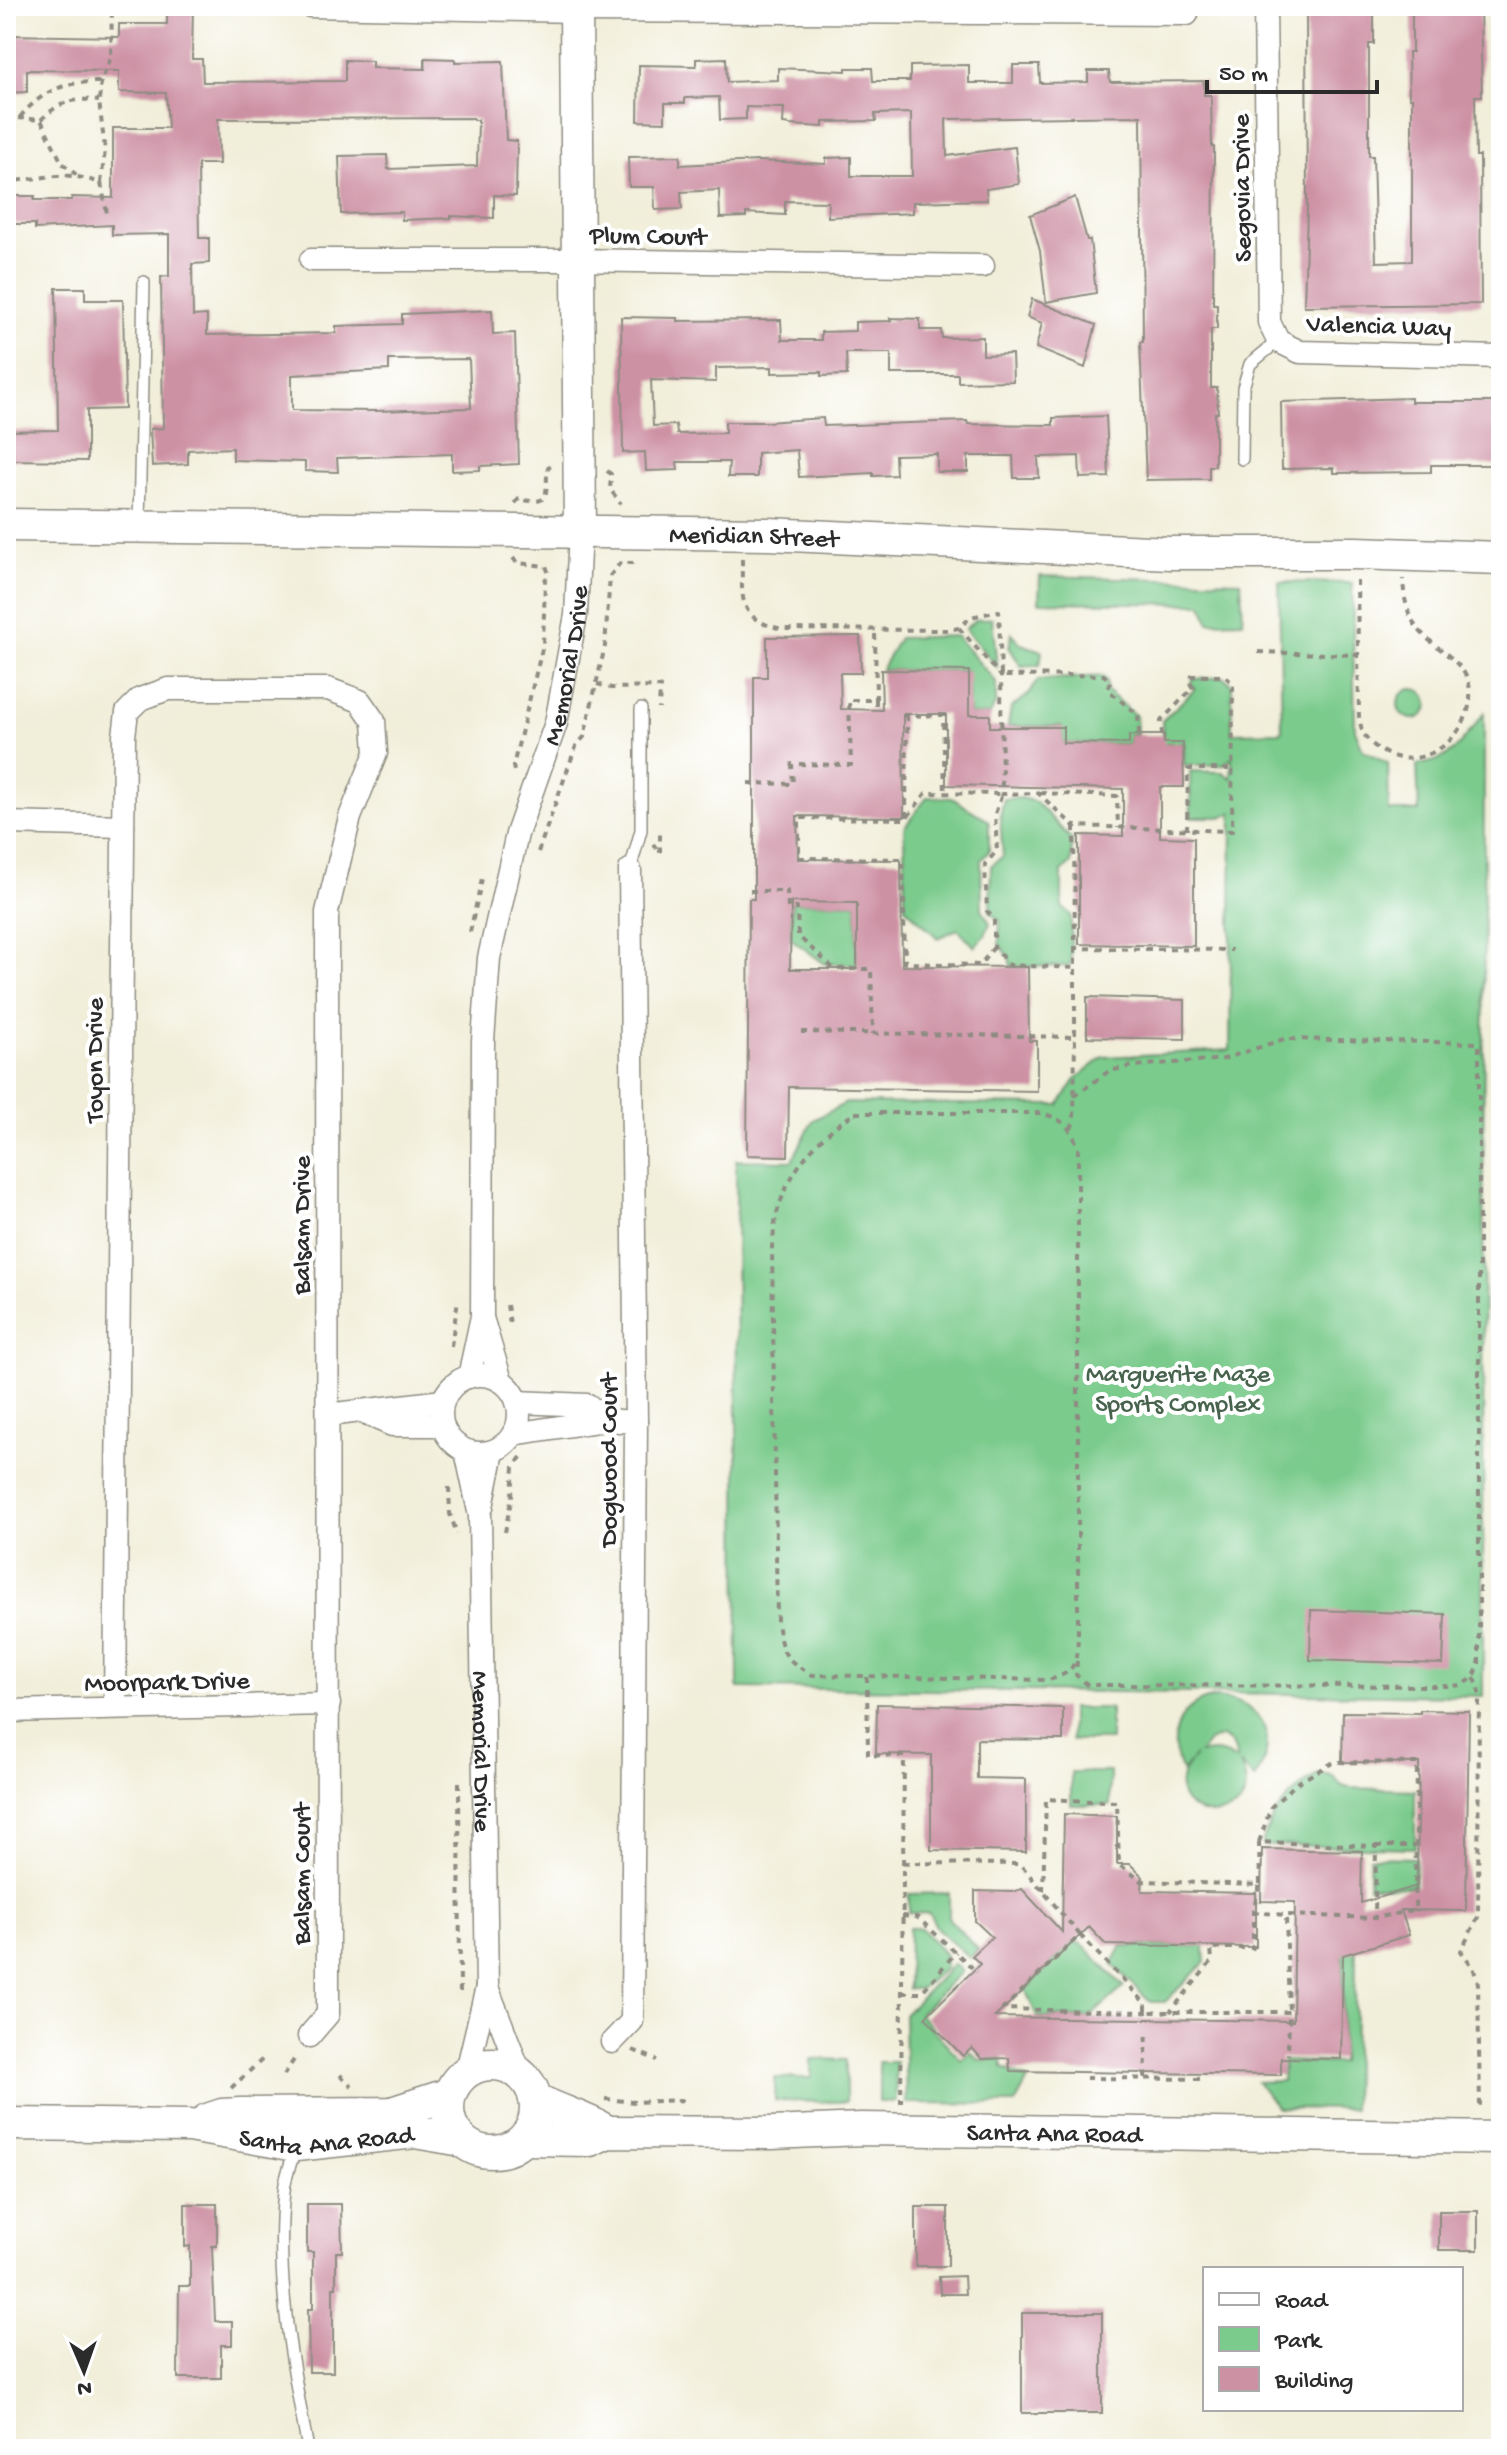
<svg xmlns="http://www.w3.org/2000/svg" width="1507" height="2455" viewBox="0 0 1507 2455" font-family="'Gochi Hand',sans-serif">
<style>
.green{fill:#7acb8c;stroke:#527b5c;stroke-width:2;fill-rule:evenodd}
.building{fill:#cd91a4;fill-rule:evenodd}
.lines{fill:none;stroke-linecap:round;stroke-linejoin:round}
.lane-casing{stroke:#8e8c82;stroke-width:14}
.street-casing{stroke:#8e8c82;stroke-width:25}
.secondary-casing{stroke:#8e8c82;stroke-width:35}
.path{stroke:#8e8c82;stroke-width:4;stroke-dasharray:6 6;stroke-linecap:butt}
.lane{stroke:#fff;stroke-width:11}
.street{stroke:#fff;stroke-width:22}
.secondary{stroke:#fff;stroke-width:32}
.labels{text-anchor:middle;stroke-width:8;stroke-linejoin:round;paint-order:stroke}
.street-label{font-size:26px;fill:#2b2b2b;stroke:#fff}
.park-label{font-size:26px;fill:#47634d;stroke:#fff}
</style>
<rect width="100%" height="100%" fill="#fff"/>
<filter id="ink" filterUnits="userSpaceOnUse"><feTurbulence type="fractalNoise" baseFrequency=".0125" numOctaves="2"/><feDisplacementMap in="SourceGraphic" scale="16" xChannelSelector="R" yChannelSelector="G"/><feConvolveMatrix kernelMatrix="1 2 1 2 8 2 1 2 1" color-interpolation-filters="sRGB"/></filter>
<filter id="wash" filterUnits="userSpaceOnUse"><feTurbulence type="fractalNoise" baseFrequency=".006" numOctaves="4" result="noise"/><feDisplacementMap in="SourceGraphic" scale="32" xChannelSelector="R" yChannelSelector="G"/><feGaussianBlur stdDeviation="1.8" result="paint"/><feColorMatrix in="noise" values="0 0 0 0 0 0 0 0 0 0 0 0 0 0 0 0 0 1.4 0 .05"/><feComposite in="paint" operator="in"/></filter>
<g filter="url(#wash)">
<rect width="100%" height="100%" fill="#f1eed9"/>
<path class="green" d="M1040 576 1241 581 1243 621 1209 622 1203 604 1039 602Z
M1279 582 1352 583 1355 730 1363 750 1388 763 1389 811H1419L1417 765C1454 761 1463 740 1484 713L1483 1696 738 1688 736 1160 792 1161 813 1120 846 1103 1059 1105 1077 1078 1104 1057 1230 1050 1232 813 1221 817H1191L1190 771 1223 772 1231 778 1232 757 1223 765H1184V743H1163L1162 721 1195 689 1190 685 1193 679 1224 677 1232 685V733L1282 732Z
M992 618 997 667 965 629 975 620Z
M1012 633 1021 644 1042 651 1040 665 1021 666 1009 647Z
M956 636 996 682V702L990 715H969L968 671 881 670 899 638Z
M1103 676 1107 681 1106 690 1136 716 1137 734H1129V744L1063 743 1062 726H1008L1011 708 1028 695 1038 680Z
M1398 704a15 15 0 1 1 30 0a15 15 0 1 1-30 0Z
M927 797 952 798 989 821V851L981 860 982 909 990 923 985 935 975 947 958 929 938 938 905 907 904 828Z
M1021 798 1036 802 1072 840 1071 863 1062 872V907L1071 915V963L1069 966 1011 967 1009 956 999 944 1000 921 990 912 991 866 1003 856 1000 817 1004 799Z
M792 902 857 903V964H825L790 938Z
M1212 1698C1261 1698 1283 1738 1254 1779L1240 1764C1275 1840 1136 1822 1195 1756L1182 1771C1166 1741 1177 1705 1212 1698ZM1221 1737C1232 1741 1236 1747 1236 1760 1224 1752 1214 1750 1200 1754L1207 1742Z
M1071 1708H1110V1740H1071Z
M1071 1772H1110V1805H1071Z
M1317 1774 1333 1776 1342 1786 1349 1788 1415 1790V1848L1262 1845C1269 1813 1291 1793 1317 1774Z
M1370 1857 1415 1858 1414 1887 1369 1886Z
M949 1893V1919L978 1949 970 1958 938 1930 929 1913H909V1894Z
M909 1928H921L945 1955V1968L920 1989H908Z
M1350 1933 1356 1955 1353 2109 1277 2108 1257 2082 1282 2081 1283 2061 1341 2063 1344 1934Z
M1072 1943H1081L1124 1987 1090 2017H1037L1025 1989Z
M1122 1946H1204L1205 1962 1165 2002H1150L1112 1964Z
M953 1964 962 1971 919 2014 961 2060 971 2052 979 2060 1002 2059 1003 2068 1028 2080 1015 2104 906 2103 904 2015Z
M811 2059 846 2060V2102L775 2101V2078H811Z
M879 2062H896V2102H879Z"/>
<g id="blocks">
<path class="building" d="M167 6H193L192 59H202L203 82 345 81V60L372 61V68L425 69V58L455 59V62L503 61 506 140 517 141 516 196 494 195V218L451 216V218L402 220V212L341 214 339 156 387 155 388 169 477 166 478 120H473V118L218 119 219 164H198L199 238H209V263L192 264 193 316 207 315V335L336 333V326L402 324V314L492 310 493 334 515 333 519 464 480 466V470L452 471V454L337 458 338 472 305 471V462L233 460V448L188 450V464L152 466 150 429 163 428 161 277 169 276V234L112 235V225L35 229V224H14V196H35L34 200H72V197L113 198V128H168L166 93 119 92V71L27 70V92L6 93V35L119 37V24H167ZM469 359 471 408 375 411 292 410V375L389 370V360Z
M1306 6H1374V44H1369V156H1373L1376 262 1412 261V98H1409L1408 52H1412V6H1480L1482 96H1475L1476 156H1480L1481 304 1304 306 1307 209Z
M726 58 727 82 778 80V68L846 71V68H872L873 81H910V66L969 65V83H1013V65H1039L1040 83 1088 82V71H1109L1110 82 1204 81V95H1211L1212 147H1214L1213 304H1217V329H1211V388H1217L1218 413H1215V466H1209V479L1146 480 1140 342H1143L1141 116 946 119 947 156 1015 147 1019 184 986 189 987 200 913 202V213L828 217V202L785 201V215L746 213V217L720 218 719 190 681 192 682 209 655 210 654 187H629L628 157 680 156V165L758 161 826 164V158L851 157V176H912L911 113 875 114 876 121 823 122V127L790 125 783 124 784 108 746 107V119L720 120 719 97 685 98V103H665V122L638 121 639 65 696 66V59Z
M1075 197 1087 240H1090L1096 293 1046 302 1040 251 1030 215Z
M56 288H85V300H123L125 409 87 410V461L6 460V431L58 430Z
M1032 299 1096 325 1085 368 1036 348 1042 323 1027 317Z
M621 317 678 318V321L781 320 782 340H821V332L855 331V322L891 321 890 318 920 319V330H941L942 338 983 337V355L1012 354 1013 381 958 382V374H891V353H846L847 375 821 376V372L772 373V367L716 368V382L651 380 653 426 676 425 677 434 725 433V422H766L823 418 824 426 967 421 968 424 1053 425V418L1106 416 1109 477 1080 478 1079 456 1038 457 1039 478H1014L1013 456H968V472H937V454L895 455 896 475 873 476V473L799 477 797 450 757 453V477H728L729 462H677L678 470 646 471 645 452 623 453Z
M1411 398V402H1501V465H1431V472L1334 473V468L1282 469 1281 402Z
M860 636 861 673H840L841 709 882 710 881 670 969 671V715H990V727H1063V743L1129 744V735H1164V743H1183L1184 787H1160V837L1194 838V946L1079 944V835L1123 836V789L946 785V714H903L904 817 797 816 798 859 901 860 902 966 1028 967 1029 1041H1037V1091L789 1087 788 1156 747 1155 749 899H754V677H767V637ZM791 902 857 903V969H790Z
M1087 997 1185 1000V1039L1087 1037Z
M1311 1610 1445 1614 1443 1664 1310 1660Z
M877 1704 1063 1708V1740L977 1739V1778L1026 1779V1852L931 1850V1755L876 1754Z
M1420 1710 1469 1711 1466 1911 1401 1910 1409 1935 1343 1955 1341 2059 1281 2058V2075L1010 2071 1009 2058 982 2059 972 2048 963 2056 925 2017 980 1964 972 1956 992 1937 975 1921V1891L1012 1892 1022 1889 1062 1932 1064 1814 1117 1816V1864H1130L1143 1877 1142 1891 1256 1893V1947L1106 1945 1089 1927 995 2017 1293 2021 1295 1902 1261 1901 1262 1849 1362 1851 1361 1903 1417 1886 1419 1763 1342 1762 1343 1712 1420 1713Z
M185 2204H217V2246H212L215 2321H232V2345H221V2378H178L179 2286H190V2246L185 2247Z
M307 2204H341L342 2252H336V2287H333V2372H309L308 2309H313V2252H307Z
M916 2207H948V2266H916Z
M1439 2211H1478V2250H1439Z
M964 2276 965 2294H940L939 2277Z
M1022 2313H1102V2413H1022Z"/>
</g>
</g>
<g filter="url(#ink)">
<use href="#blocks" fill-opacity="0" stroke="#8e8c82" stroke-width="2"/>
<g class="lines">
<defs>
<path id="lane" d="M1242 459 1243 388 1250 364 1278 341
M139 525 144 282
M630 870 641 830V709
M295 2149C291 2163 285 2177 284 2191 275 2277 292 2365 308 2449"/>
<g id="street">
<path d="M310 6 576 11 1187 14"/>
<path d="M1265 6 1269 322 1278 341 1300 352 1501 357"/>
<path d="M311 260H568L983 266"/>
<path d="M6 823 123 826"/>
<path d="M483 1321 501 1381"/>
<circle cx="480" cy="1414" r="39"/>
<path id="s1" d="M469 1377 482 1316 483 1041 489 958 517 834 556 723 576 615 580 531"/>
<path d="M517 1402 588 1405 605 1420"/>
<path d="M362 1412 392 1425H442"/>
<path d="M328 1415 443 1401"/>
<path d="M513 1434 605 1420 636 1422"/>
<path id="s2" d="M466 1451 480 1516 487 1987 467 2071"/>
<path d="M482 1507 493 1451"/>
<path d="M115 1708 124 736 127 712 140 699 168 689H328L360 701 374 721 376 753 350 817 327 912 328 2014 309 2036"/>
<path d="M6 1711 329 1704"/>
<path d="M487 1987 521 2075"/>
<path d="M612 2042 632 2021 636 1422 630 870"/>
</g>
<g id="secondary">
<path d="M576 6 580 531"/>
<path id="s3" d="M6 525 769 534 1170 553H1356L1501 558"/>
<circle cx="492" cy="2108" r="44"/>
<path d="M535 2099C560 2112 584 2117 608 2132"/>
<path d="M207 2120 222 2115 240 2114 392 2113 450 2094"/>
<path id="s4" d="M6 2124 189 2126 296 2145 415 2132 462 2140"/>
<path id="s5" d="M524 2139 590 2140 608 2132 772 2133 861 2129 1501 2138"/>
</g>
</defs>
<use href="#lane" class="lane-casing"/>
<use href="#street" class="street-casing"/>
<use href="#secondary" class="secondary-casing"/>
<path class="path" d="M6 117 41 120 62 163 79 177
M20 117C43 90 66 81 101 82
M41 120C59 102 74 97 99 101
M6 181C24 181 40 177 57 176 72 174 87 179 101 183L108 218
M101 183 105 150 99 101 101 82 111 57 112 6
M607 471 611 474 610 489 621 504
M515 503 519 499C554 507 544 492 548 467L554 464
M513 558 517 563 546 566 549 574 545 580 543 645 513 766 514 771
M742 559C742 599 737 620 783 629L948 630 959 628 971 617 999 611 1001 676 1104 675 1110 682 1108 690 1138 715 1139 735
M1357 580 1359 716C1360 722 1361 729 1364 734 1369 743 1379 750 1387 754 1427 772 1473 733 1470 691 1468 660 1432 649 1416 626 1406 612 1404 596 1403 579
M959 628 1001 676 1002 794 1038 793 1074 826 1232 831 1233 684 1225 676H1192L1189 681 1193 688 1161 721 1162 735
M1258 652 1358 655
M597 684 611 688 660 687 659 709
M876 700V710
M903 716 943 715 945 793
M748 783 793 784 792 764 851 765 849 700H876L875 631
M1040 793 1117 796 1118 828
M906 817 907 716
M1074 826 1075 948 1232 950
M1187 830 1188 769H1232
M653 844 660 853V830
M538 852 576 746 584 737 605 646 610 576 620 563H635L638 560
M750 891H787L788 908H797L798 936 834 969H871L873 1034
M470 932 483 874
M994 947 980 965 905 963 903 859 799 858V818L906 819 926 793 1002 794 995 814 997 851 985 864 987 911 994 919V947L1009 965 1075 968V948
M801 1032 1075 1037V968
M1074 1096 1109 1071 1133 1066 1224 1059 1284 1039 1479 1043V1666C1473 1680 1469 1683 1455 1686L1088 1685 1076 1675 1077 1661
M855 1113H1040C1062 1118 1070 1126 1078 1147V1638C1076 1665 1075 1673 1048 1680L812 1675C784 1658 783 1656 777 1624L772 1247C774 1235 774 1222 778 1210 790 1169 819 1135 855 1113Z
M1071 1129 1074 1121 1075 1037
M507 1305 510 1324
M451 1346 458 1300
M449 1487 450 1514 457 1534
M505 1532 512 1495 514 1467 524 1453
M867 1677 868 1755 904 1756 901 2103
M1474 1678 1479 1686 1478 1917 1461 1951 1473 1967 1478 1983 1480 2108
M459 1782 460 1997
M1259 1842 1271 1807 1297 1783 1334 1762 1417 1763 1415 1910 1375 1918
M1376 1846H1416
M903 1863 1020 1864 1080 1935 1003 2009 1146 2012V2019
M1260 1884 1259 1842 1376 1846 1375 1918 1286 1915 1289 2012
M1043 1891 1046 1799 1117 1802 1119 1865 1142 1881 1259 1885 1253 1912V1948H1211L1212 1961 1170 2012
M1253 1912 1286 1915
M902 1916 917 1917 977 1972
M1080 1935 1146 2004V2012H1289L1288 2055
M902 1993H921L956 1952
M633 2050 657 2060
M284 2075 297 2055
M340 2075 352 2086
M1086 2078 1206 2079
M1145 2078 1147 2031
M231 2088 265 2057
M605 2099 635 2102 681 2100 686 2105"/>
<use href="#lane" class="lane"/>
<use href="#street" class="street"/>
<use href="#secondary" class="secondary"/>
</g>
</g>
<g class="labels">
<g class="street-label">
<text transform="translate(1240 188) rotate(-91)" y="9">Segovia Drive</text>
<text transform="translate(648 234) rotate(1)" y="9">Plum Court</text>
<text transform="translate(1379 324) rotate(2)" y="9">Valencia Way</text>
<text dy="9" stroke="none"><textPath href="#s3" startOffset="748">Meridian Street</textPath></text>
<text dy="9" stroke="none"><textPath href="#s1" startOffset="724">Memorial Drive</textPath></text>
<text transform="translate(93 1060) rotate(-90)" y="9">Toyon Drive</text>
<text transform="translate(300 1225) rotate(-90)" y="9">Balsam Drive</text>
<text transform="translate(607 1460) rotate(-90)" y="9">Dogwood Court</text>
<text transform="translate(167 1680) rotate(-1)" y="9">Moorpark Drive</text>
<text dy="9" stroke="none"><textPath href="#s2" startOffset="302">Memorial Drive</textPath></text>
<text transform="translate(300 1874) rotate(-90)" y="9">Balsam Court</text>
<text dy="9" stroke="none"><textPath href="#s5" startOffset="532">Santa Ana Road</textPath></text>
<text dy="9" stroke="none"><textPath href="#s4" startOffset="322">Santa Ana Road</textPath></text>
</g>
<g class="park-label">
<text x="1178" y="1381">Marguerite Maze<tspan x="1178" dy="30">Sports Complex</tspan></text>
</g>
</g>
<rect width="1507" height="2455" fill="none" stroke="#fff" stroke-width="32"/>
<rect x="1203" y="2267" width="260" height="144" fill="#ffffff" stroke="#aaaaaa" stroke-width="2"/>
<rect x="1219" y="2293" width="40" height="12" fill="#ffffff" stroke="#aaaaaa" stroke-width="2"/>
<text x="1275" y="2307" font-size="24" fill="#2b2b2b">Road</text>
<rect x="1219" y="2327" width="40" height="24" fill="#7acb8c" stroke="#aaaaaa" stroke-width="2"/>
<text x="1275" y="2347" font-size="24" fill="#2b2b2b">Park</text>
<rect x="1219" y="2367" width="40" height="24" fill="#cd91a4" stroke="#aaaaaa" stroke-width="2"/>
<text x="1275" y="2387" font-size="24" fill="#2b2b2b">Building</text>
<g transform="translate(84 2371) rotate(178)" stroke="#ffffff" stroke-width="6" paint-order="stroke">
<path d="M0-6L14 30L0 20L-14 30Z" fill="#2b2b2b"/>
<text y="-12" font-size="22" font-weight="bold" text-anchor="middle" fill="#2b2b2b">N</text>
</g>
<path d="M1207 80v12h170v-12" fill="none" stroke="#2b2b2b" stroke-width="4"/>
<text x="1219" y="80" font-size="24" fill="#2b2b2b" stroke="#ffffff" stroke-width="6" paint-order="stroke">50 m</text>
</svg>
